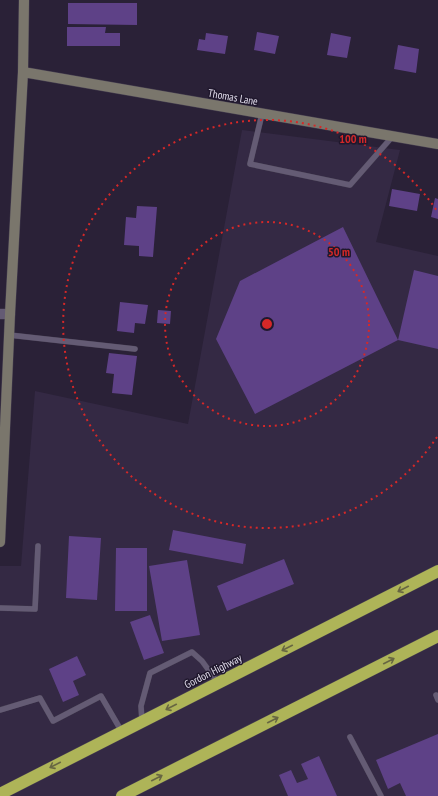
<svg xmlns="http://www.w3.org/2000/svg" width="438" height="796" viewBox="0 0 438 796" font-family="'PT Sans Narrow',sans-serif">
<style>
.built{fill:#342944}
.building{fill:#5e4187}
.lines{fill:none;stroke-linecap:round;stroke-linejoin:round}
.lane-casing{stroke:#443d4f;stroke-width:6}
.street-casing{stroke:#443d4f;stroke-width:11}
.secondary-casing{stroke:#443d4f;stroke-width:11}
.highway-casing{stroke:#443d4f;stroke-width:13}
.lane{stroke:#645b74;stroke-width:5.5}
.street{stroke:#645b74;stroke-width:10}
.secondary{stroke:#7a766c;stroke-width:10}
.highway{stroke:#aeb458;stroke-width:12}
.oneway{stroke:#676642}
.ring{fill:none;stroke:#d62828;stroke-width:2;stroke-dasharray:2 4}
.labels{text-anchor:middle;stroke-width:3;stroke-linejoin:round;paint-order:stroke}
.street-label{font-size:11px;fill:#e2ddec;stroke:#20182d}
.centre{fill:#d62828;stroke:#20182d;stroke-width:2}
.ring-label{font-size:12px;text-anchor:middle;font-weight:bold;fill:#d62828;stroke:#20182d;stroke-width:3;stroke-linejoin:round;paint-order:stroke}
</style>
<rect width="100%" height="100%" fill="#2a2137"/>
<path class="built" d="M242 130 400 150 376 242 438 256V796H0V566H21L35 391 188 424Z"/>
<path class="building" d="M68 3H137V25L68 24Z
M67 27H106L105 33H120V46H67Z
M257 32 279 36 275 54 254 50Z
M206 33 228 36 225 54 197 50 199 39 205 40Z
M331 33 351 37 347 58 327 55Z
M398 45 419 49 416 73 394 69Z
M392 189 420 194 417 211 389 206Z
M435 198 438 199V219L431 217Z
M137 206 157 207 153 257 139 256V246L124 245 126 217 136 218Z
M343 227 398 340 255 414 216 339 240 281Z
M414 270 438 276V349L398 340Z
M120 302 148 305 145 324 135 323 134 333 117 331Z
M158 310 171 311 170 324 157 323Z
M109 353 137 356 132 395 112 393 114 374 106 373Z
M173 530 246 544 243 564 169 550Z
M69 536 101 538 97 600 66 598Z
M116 548H147V611H115Z
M284 559 294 584 227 611 217 586Z
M187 560 200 635 162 641 149 566Z
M150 615 164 653 144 660 130 622Z
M77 656 86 675 73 681 79 695 63 702 49 669Z
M438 734V796H406L400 783 388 789 376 760Z
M319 756 337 796H288L279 775 291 770 297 783 308 779 301 764Z"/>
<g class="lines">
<defs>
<path id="lane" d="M262 114 250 164 350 185 392 137
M9 335 135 349
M0 608 35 609 38 546
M436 695 438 700
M0 710 40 698 53 721 101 696 122 732
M142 721 141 706 150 673 192 652 202 661 218 683
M350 737 381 796"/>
<path id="street" d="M0 314H10"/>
<path id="secondary" d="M23 72 438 144
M0 542 10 314 23 72 24 0"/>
<path id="highway" d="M0 794 438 571
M122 796 438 636"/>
</defs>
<use href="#lane" class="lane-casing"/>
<use href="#street" class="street-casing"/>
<use href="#secondary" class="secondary-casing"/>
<use href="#highway" class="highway-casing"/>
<use href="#lane" class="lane"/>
<use href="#street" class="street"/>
<use href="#secondary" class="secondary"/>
<use href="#highway" class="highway"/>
</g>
<defs><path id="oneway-shaft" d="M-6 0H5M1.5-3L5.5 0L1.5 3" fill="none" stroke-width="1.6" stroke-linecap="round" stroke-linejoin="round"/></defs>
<g class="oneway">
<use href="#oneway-shaft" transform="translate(403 589) rotate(153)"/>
<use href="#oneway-shaft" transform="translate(287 648) rotate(153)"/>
<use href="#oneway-shaft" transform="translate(389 661) rotate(-27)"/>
<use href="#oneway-shaft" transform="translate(171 707) rotate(153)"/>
<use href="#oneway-shaft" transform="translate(273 720) rotate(-27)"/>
<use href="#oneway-shaft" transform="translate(55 765) rotate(153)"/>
<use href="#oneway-shaft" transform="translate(157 778) rotate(-27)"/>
</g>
<g class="ring">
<circle cx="267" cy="324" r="102"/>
<path d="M437 437A204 204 0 1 1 437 211"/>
</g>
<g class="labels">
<g class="street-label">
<text transform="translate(233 97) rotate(10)" y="4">Thomas Lane</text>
<text transform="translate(213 671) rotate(-27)" y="4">Gordon Highway</text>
</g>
</g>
<circle cx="267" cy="324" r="6" class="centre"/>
<g class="ring-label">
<text x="353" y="143">100 m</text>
<text x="339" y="256">50 m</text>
</g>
</svg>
